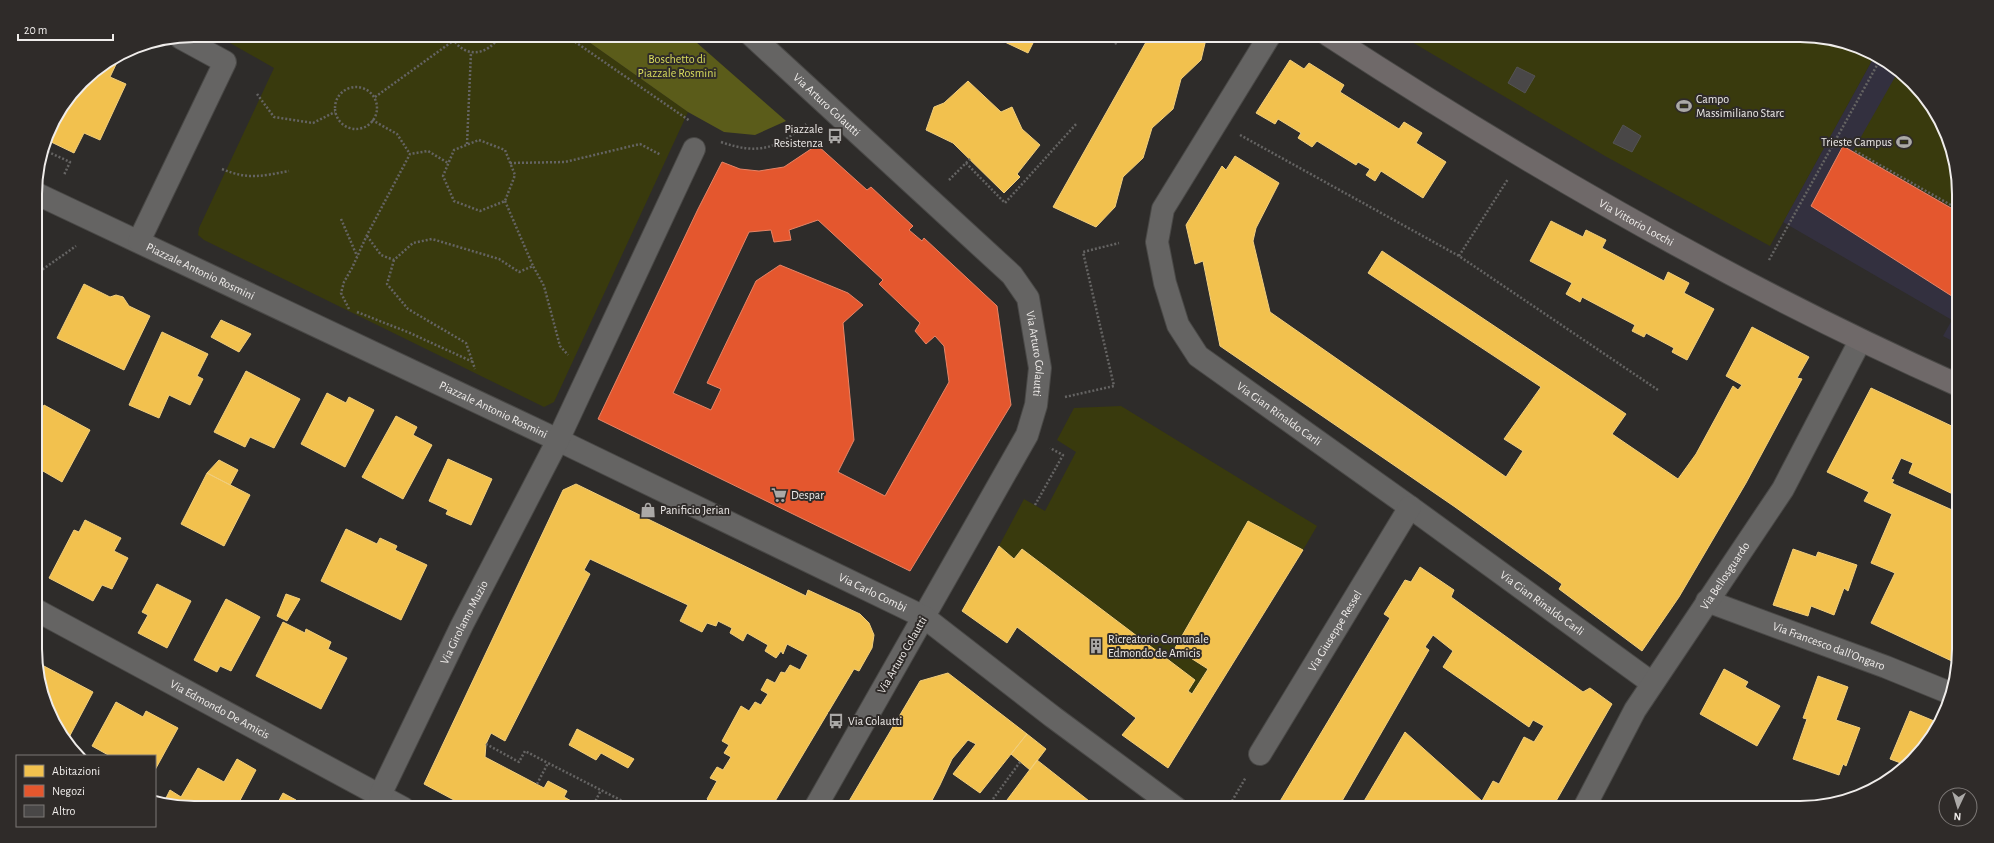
<svg xmlns="http://www.w3.org/2000/svg" width="1994" height="843" viewBox="0 0 1994 843" font-family="'Alegreya Sans',sans-serif">
<style>
.commercial{fill:#33303f}
.green{fill:#393a0d}
.forest{fill:#5b5c1a}
.homes{fill:#f2c14e;stroke:#f1ce7d}
.shops{fill:#e4572e;stroke:#e78466;fill-rule:evenodd}
.building{fill:#494747;stroke:#545353}
.lines{fill:none;stroke-linecap:round;stroke-linejoin:round}
.minor-casing{stroke:#494846;stroke-width:24}
.major-casing{stroke:#494846;stroke-width:24}
.path{stroke:#656463;stroke-width:2.5;stroke-dasharray:2 2;stroke-linecap:butt}
.minor{stroke:#656463;stroke-width:22}
.major{stroke:#6f6969;stroke-width:22}
.labels{text-anchor:middle;stroke-width:4;stroke-linejoin:round;paint-order:stroke}
.park-label{font-size:12px;fill:#d9dc5d;stroke:#2f2b29}
.poi-label{font-size:12px;fill:#efecea;stroke:#2f2b29;text-anchor:start}
.street-label{font-size:12px;fill:#efecea;stroke:#2f2b29}
.rim{fill:none;stroke:#efecea;stroke-width:2}
</style>
<rect width="100%" height="100%" fill="#2e2c2a"/>
<path class="commercial" d="M1875 55 1897 68 1926 97 1947 133 1958 173V344L1943 336 1952 320 1783 222Z"/>
<path class="green" d="M216 35H579L688 112 554 402 544 407 204 240 198 235 199 228 274 68Z
M1400 35H1800L1861 47 1875 55 1770 246 1605 156Z
M1899 70 1926 97 1947 133 1958 173V211L1853 151Z
M1121 406 1317 526 1303 550 1248 522 1175 648 1208 669 1192 694 1188 691 1195 680 1022 549 1014 559 999 546 1024 499 1045 511 1076 452 1057 440 1074 408Z"/>
<path class="forest" d="M579 35H688L786 121 755 135 724 132 688 112Z"/>
<path class="homes" d="M990 35H1037L1028 53Z
M1150 35H1207L1201 60 1181 79 1173 109 1152 128 1143 158 1123 177 1115 207 1096 227 1053 207Z
M120 56 110 77 126 84 100 140 84 133 74 153 47 140 51 124 89 75Z
M1290 60 1304 69 1309 63 1344 85 1340 92 1399 129 1404 122 1422 133 1416 143 1446 162 1423 198 1381 171 1375 181 1366 175 1370 169 1358 162 1356 165 1317 141 1312 147 1298 138 1301 133 1278 119 1275 124 1256 113Z
M968 81 1001 112 1012 107 1022 129 1040 145 1017 174 1020 177 1004 193 953 143 926 130 934 107 944 103Z
M1235 156 1279 183 1256 228 1253 241 1270 312 1506 477 1523 451 1504 439 1541 387 1368 273 1382 251 1626 414 1612 434 1678 479 1696 454 1733 386 1738 390 1742 385 1726 376 1752 327 1809 357 1797 378 1802 379 1746 483 1679 597 1642 651 1559 589 1562 584 1455 507 1220 346 1203 261 1195 264 1186 225 1222 166 1226 170Z
M1551 221 1583 237 1586 230 1606 240 1602 248 1664 281 1668 272 1689 283 1684 293 1714 309 1687 360 1672 352 1674 348 1646 333 1644 337 1632 331 1635 325 1582 297 1580 302 1566 294 1572 283 1530 261Z
M84 284 110 297 116 295 123 297 129 306 150 316 124 370 57 338Z
M221 320 251 334 239 352 211 337Z
M162 332 208 354 197 376 203 379 190 405 169 395 159 418 129 405Z
M246 371 300 399 274 448 250 437 245 447 214 432Z
M1871 388 1958 429 1959 497 1909 473 1913 463 1901 458 1891 479 1894 480 1892 483 1896 485 1959 513V649L1956 663 1871 623 1895 573 1871 563 1892 514 1864 501 1869 492 1827 472Z
M327 393 346 403 349 397 374 410 345 467 301 444Z
M44 405 90 430 62 482 36 467V421Z
M396 416 417 427 413 435 432 445 403 499 362 477Z
M448 459 492 479 471 525 446 514 448 510 429 501Z
M219 460 238 470 230 485 207 473Z
M207 473 250 495 224 546 181 524Z
M576 484 806 596 808 590 860 614 869 623 874 635 872 648 859 671 854 669 771 808H706L710 802 707 799 717 781 710 778 717 767 723 770 731 757 724 753 729 745 722 741 741 706 749 711 755 702 761 705 768 694 761 690 767 679 775 683 781 672 785 673 790 665 800 670 808 655 787 644 783 654 781 651 776 658 765 651 768 645 747 633 743 641 730 633 732 628 718 621 716 626 707 623 702 632 680 621 688 605 590 559 584 570 590 574 505 741 491 733 486 744 485 757 544 788 548 781 567 791 564 797 584 808H469L424 784 563 490Z
M85 520 121 538 114 551 128 558 112 589 102 585 93 601 49 578 74 530 79 532Z
M1248 521 1303 550 1168 768 1122 735 1136 718 1017 627 1007 643 962 611 999 546 1014 559 1022 549 1195 680 1188 691 1192 694 1208 669 1175 648Z
M346 529 377 544 380 538 397 546 395 550 427 565 401 620 321 581Z
M1793 549 1816 557 1818 552 1857 565 1848 591 1844 588 1834 615 1811 606 1808 616 1773 605Z
M1420 567 1454 590 1451 597 1583 692 1590 688 1612 704 1552 808H1494L1482 801 1493 781 1499 784 1524 737 1534 742 1544 726 1533 720 1529 727 1443 667 1453 651 1433 635 1425 647 1429 650 1338 808H1276L1390 618 1384 614 1405 580 1411 582Z
M157 584 191 601 167 648 138 633 148 615 142 612Z
M286 594 300 599 287 621 277 616Z
M226 599 260 617 231 671 220 666 217 672 194 660Z
M283 622 305 633 306 629 331 642 328 649 347 658 321 709 256 676Z
M42 665 93 692 66 743 47 710 38 674Z
M1724 669 1748 682 1745 687 1780 706 1757 746 1700 714Z
M948 673 1027 734 980 793 953 774 976 744 968 740 952 759 940 785 928 808H845L920 681Z
M1818 676 1848 687 1836 720 1860 728 1846 766 1843 764 1839 775 1793 759 1807 719 1803 718Z
M116 702 143 717 146 711 178 728 155 770V756H110L92 746Z
M1910 711 1939 723 1926 746 1906 765 1890 759Z
M577 729 634 759 628 768 601 753 596 760 569 745Z
M1405 732 1482 801 1494 808H1360Z
M1027 734 1046 749 1030 770 1011 754Z
M237 759 256 770 236 808H194L164 802 170 790 181 797 198 768 224 782Z
M1037 760 1098 808H1001Z
M283 793 296 800 293 805 299 808H275Z"/>
<path class="shops" d="M817 145 867 190 871 187 913 226 909 230 922 241 924 238 997 306 1011 405 910 571 598 419 698 209 722 162 740 169 759 171 784 167ZM818 220 883 280 879 284 920 323 915 331 926 344 935 336 944 346 949 382 885 496 838 472 854 440 843 323 863 305 848 293 780 265 756 281 707 383 721 389 711 410 673 393 749 232 771 230 774 242 791 240 789 230Z
M1843 146 1958 212V300L1811 206Z"/>
<path class="building" d="M1517 67 1535 76 1525 93 1508 83Z
M1623 125 1641 136 1632 152 1613 143Z"/>
<g class="lines">
<defs>
<g id="minor">
<path id="s1" d="M751 35 1012 275 1028 298 1040 368 1036 405 1027 435 815 808"/>
<path id="s2" d="M1270 35 1163 209 1157 242 1165 283 1178 325 1198 356 1410 507 1652 683"/>
<path id="s3" d="M35 193 558 440 924 617 1053 717 1176 808"/>
<path d="M139 241 225 62 181 38"/>
<path id="s4" d="M1707 601 1886 667 1950 693"/>
<path id="s5" d="M36 610 403 808"/>
<path id="s6" d="M1260 754 1410 507"/>
<path id="s7" d="M381 808 380 795 462 625 558 440 694 149"/>
<path id="s8" d="M1584 808 1635 710 1783 489 1860 341"/>
</g>
<g id="major">
<path id="s9" d="M1328 35C1529 166 1738 287 1958 385"/>
</g>
</defs>
<use href="#minor" class="minor-casing"/>
<use href="#major" class="major-casing"/>
<path class="path" d="M451 35C462 59 488 57 500 35
M565 35 690 121
M1101 35 1117 44
M335 108a21 21 0 1 1 42 0a21 21 0 1 1-42 0Z
M257 94 274 117 313 123 335 112
M375 97 453 41
M372 120 397 134 410 154
M1240 135 1459 256 1658 390
M479 140 505 150 515 175 505 201 480 211 454 201 443 176 454 150Z
M721 142C758 155 777 149 806 124
M467 144 471 52
M44 150 70 162 64 175
M1855 151 1958 209
M510 163 565 162 640 144 661 155
M966 163 1005 203 1077 123
M222 169C248 180 262 176 289 171
M949 180 970 159
M505 201 533 266
M341 219 357 256
M367 236 381 255 394 260 413 243 432 239 499 259 519 272 533 266 544 286 560 346 568 355
M1459 256 1508 179
M394 260 387 284 408 309 466 343 475 369
M1769 260 1881 58
M36 274 76 246
M349 309 341 293 344 282 352 268 367 235 410 154 428 151 448 163
M357 312 410 333 473 362
M1958 350V349
M1065 397 1114 386 1083 252 1119 243
M1035 505 1063 455 1050 448
M486 744 519 762 525 751 548 763
M537 784 548 763 636 808
M993 799 1020 762
M592 808 601 790
M1228 808 1246 777"/>
<use href="#minor" class="minor"/>
<use href="#major" class="major"/>
</g>
<defs>
<symbol id="stadium-bare" viewBox="-9 -9 18 18"><path d="M0-5a6.5 5 0 1 0 0 10a6.5 5 0 1 0 0-10ZM-3.5-1.8h7v3.6h-7Z" fill="#aba9a7" stroke="#2f2b29" stroke-width="2.5" paint-order="stroke"/></symbol>
<symbol id="bus-bare" viewBox="-9 -9 18 18"><path d="M-5-6H5V4H4V6H2V4H-2V6H-4V4H-5ZM-3.5-4V0h7V-4ZM-3.5 1.2v1.5H-2V1.2ZM2 1.2v1.5H3.5V1.2Z" fill="#aba9a7" stroke="#2f2b29" stroke-width="2.5" paint-order="stroke"/></symbol>
<symbol id="supermarket-bare" viewBox="-9 -9 18 18"><path d="M-6-5.5h2.5l.6 2H6L4.5 2H-2.5L-4.4-4H-6ZM-1.5 3.2a1.3 1.3 0 1 0 .1 0ZM3 3.2a1.3 1.3 0 1 0 .1 0Z" fill="#aba9a7" stroke="#2f2b29" stroke-width="2.5" paint-order="stroke"/></symbol>
<symbol id="shop-bare" viewBox="-9 -9 18 18"><path d="M-5-2.5h2.3a2.7 3.5 0 0 1 5.4 0H5L5.5 6h-11ZM-1.5-2.5h3a1.5 2.3 0 0 0-3 0Z" fill="#aba9a7" stroke="#2f2b29" stroke-width="2.5" paint-order="stroke"/></symbol>
<symbol id="building-bare" viewBox="-9 -9 18 18"><path d="M-4-6H4V6H1V3H-1V6H-4ZM-2.5-4.3h1.7v1.8h-1.7ZM.8-4.3h1.7v1.8H.8ZM-2.5-1h1.7V.8h-1.7ZM.8-1h1.7V.8H.8Z" fill="#aba9a7" stroke="#2f2b29" stroke-width="2.5" paint-order="stroke"/></symbol>
</defs>
<g fill-rule="evenodd">
<use href="#stadium-bare" x="1673" y="95" width="22" height="22"/>
<use href="#bus-bare" x="824" y="125" width="22" height="22"/>
<use href="#stadium-bare" x="1893" y="131" width="22" height="22"/>
<use href="#supermarket-bare" x="768" y="484" width="22" height="22"/>
<use href="#shop-bare" x="637" y="499" width="22" height="22"/>
<use href="#building-bare" x="1085" y="635" width="22" height="22"/>
<use href="#bus-bare" x="825" y="710" width="22" height="22"/>
</g>
<g class="labels">
<g class="park-label">
<text x="677" y="63">Boschetto di<tspan x="677" dy="14">Piazzale Rosmini</tspan></text>
</g>
<g class="poi-label">
<text x="1696" y="103">Campo<tspan x="1696" dy="14">Massimiliano Starc</tspan></text>
<text x="823" y="133" text-anchor="end">Piazzale<tspan x="823" dy="14">Resistenza</tspan></text>
<text x="1892" y="146" text-anchor="end">Trieste Campus</text>
<text x="791" y="499">Despar</text>
<text x="660" y="514">Panificio Jerian</text>
<text x="1108" y="643">Ricreatorio Comunale<tspan x="1108" dy="14">Edmondo de Amicis</tspan></text>
<text x="848" y="725">Via Colautti</text>
</g>
<g class="street-label">
<text dy="4" stroke="none"><textPath href="#s1" startOffset="103">Via Arturo Colautti</textPath></text>
<text dy="4" stroke="none"><textPath href="#s9" startOffset="361">Via Vittorio Locchi</textPath></text>
<text dy="4" stroke="none"><textPath href="#s3" startOffset="183">Piazzale Antonio Rosmini</textPath></text>
<text dy="4" stroke="none"><textPath href="#s1" startOffset="439">Via Arturo Colautti</textPath></text>
<text dy="4" stroke="none"><textPath href="#s3" startOffset="507">Piazzale Antonio Rosmini</textPath></text>
<text dy="4" stroke="none"><textPath href="#s2" startOffset="460">Via Gian Rinaldo Carli</textPath></text>
<text dy="4" stroke="none"><textPath href="#s8" startOffset="272">Via Bellosguardo</textPath></text>
<text dy="4" stroke="none"><textPath href="#s3" startOffset="928">Via Carlo Combi</textPath></text>
<text dy="4" stroke="none"><textPath href="#s2" startOffset="784">Via Gian Rinaldo Carli</textPath></text>
<text dy="4" stroke="none"><textPath href="#s7" startOffset="205">Via Girolamo Muzio</textPath></text>
<text dy="4" stroke="none"><textPath href="#s6" startOffset="144">Via Giuseppe Ressel</textPath></text>
<text dy="4" stroke="none"><textPath href="#s4" startOffset="130">Via Francesco dall'Ongaro</textPath></text>
<text transform="translate(902 655) rotate(-60)" y="4">Via Arturo Colautti</text>
<text dy="4" stroke="none"><textPath href="#s5" startOffset="209">Via Edmondo De Amicis</textPath></text>
</g>
</g>
<path d="M0 0H1994V843H0ZM194 42H1800A152 152 0 0 1 1952 194V649A152 152 0 0 1 1800 801H194A152 152 0 0 1 42 649V194A152 152 0 0 1 194 42Z" fill="#2f2b29" fill-rule="evenodd"/>
<path class="rim" d="M194 42H1800A152 152 0 0 1 1952 194V649A152 152 0 0 1 1800 801H194A152 152 0 0 1 42 649V194A152 152 0 0 1 194 42Z"/>
<rect x="16" y="755" width="140" height="72" fill="#2f2b29" stroke="#7c7876"/>
<rect x="24" y="765" width="20" height="12" fill="#f2c14e" stroke="#7c7876"/>
<text x="52" y="775" font-size="12" fill="#efecea">Abitazioni</text>
<rect x="24" y="785" width="20" height="12" fill="#e4572e" stroke="#7c7876"/>
<text x="52" y="795" font-size="12" fill="#efecea">Negozi</text>
<rect x="24" y="805" width="20" height="12" fill="#494747" stroke="#7c7876"/>
<text x="52" y="815" font-size="12" fill="#efecea">Altro</text>
<g transform="translate(1958 807) rotate(184)"><circle r="19" fill="#2f2b29" stroke="#7c7876"/>
<path d="M0-3L7 15L0 10L-7 15Z" fill="#aba9a7"/>
<text y="-6" font-size="11" font-weight="bold" text-anchor="middle" fill="#efecea">N</text>
</g>
<path d="M18 34v6h95v-6" fill="none" stroke="#efecea" stroke-width="2"/>
<text x="24" y="34" font-size="12" fill="#efecea" stroke="#2f2b29" stroke-width="3" paint-order="stroke">20 m</text>
</svg>
